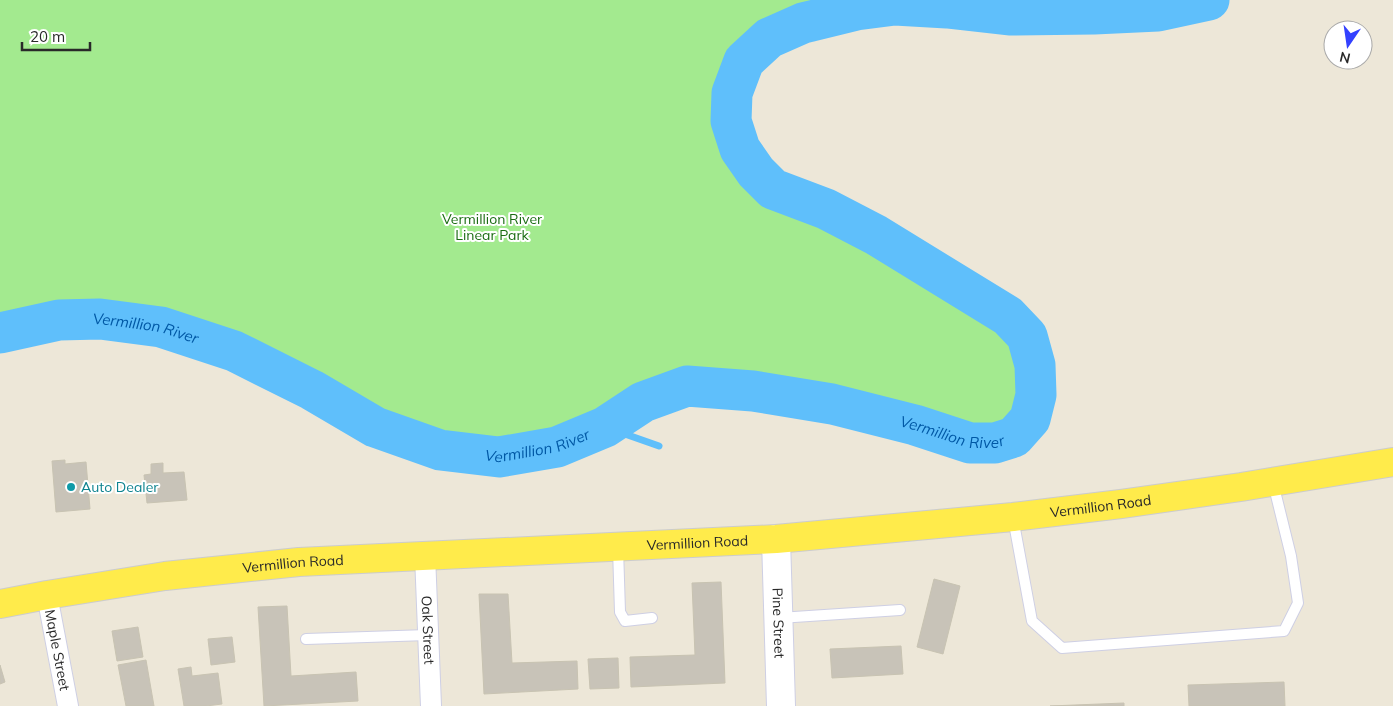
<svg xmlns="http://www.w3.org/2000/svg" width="1393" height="706" viewBox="0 0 1393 706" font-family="Mulish,sans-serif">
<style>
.green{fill:#a3ea8f}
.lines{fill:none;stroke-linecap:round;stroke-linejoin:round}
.stream{stroke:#5fbffb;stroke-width:7}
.river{stroke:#5fbffb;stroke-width:41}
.building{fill:#c8c3b8;stroke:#c8c3b2}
.lane-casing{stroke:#cecfe4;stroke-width:12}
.street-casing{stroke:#cecfe4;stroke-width:22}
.secondary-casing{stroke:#cecfe4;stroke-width:30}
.primary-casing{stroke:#ccc;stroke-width:30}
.lane{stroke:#fff;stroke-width:10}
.street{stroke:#fff;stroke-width:20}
.secondary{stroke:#fff;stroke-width:28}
.primary{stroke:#ffeb4b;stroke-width:28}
.culture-dot{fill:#0f9aa8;stroke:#fff;stroke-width:2}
.labels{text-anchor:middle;stroke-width:4;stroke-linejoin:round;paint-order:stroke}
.park-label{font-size:14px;fill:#1a6c12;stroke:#fff}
.culture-label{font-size:14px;fill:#0d838f;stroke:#fff;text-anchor:start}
.street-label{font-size:14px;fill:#292929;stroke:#fff}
.water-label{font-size:15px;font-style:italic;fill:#0058a5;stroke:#fff}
</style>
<rect width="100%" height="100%" fill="#ede7d8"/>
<path class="green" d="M0 0H1209L1158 11 1094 14 1009 15 947 8 895 5 856 10 803 23 769 38 744 61 732 93 731 121 740 149 756 172 773 189 826 210 876 235 1008 316 1027 336 1035 365 1036 395 1030 419 1014 437 995 443H970L915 425 832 404 753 391 687 386 643 402 605 427 557 447 499 457 440 450 375 427 312 390 234 351 161 327 100 319 59 320 0 333Z"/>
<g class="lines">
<path class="stream" d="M895 5 899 0
M605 427 659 446"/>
<path class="river" id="s1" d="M0 333 59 320 100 319 161 327 234 351 312 390 375 427 440 450 499 457 557 447 605 427 643 402 687 386 753 391 832 404 915 425 970 443H995L1014 437 1030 419 1036 395 1035 365 1027 336 1008 316 876 235 826 209 773 189 756 172 740 149 731 121 732 93 744 61 769 38 803 23 856 10 895 5 947 8 1009 15 1094 14 1158 11 1209 0"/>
</g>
<path class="building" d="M65 460V464L86 462 90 509 56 512 52 461Z
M163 463V473L184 472 187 500 147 503 144 475 151 474V464Z
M934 579 960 586 943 654 917 647Z
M721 582 725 683 631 687 630 657 695 655 692 583Z
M479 594H508L512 663 577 661 578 689 484 694Z
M287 606 291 676 356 672 358 701 264 706 258 607Z
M138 627 143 657 117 661 112 631Z
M232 637 235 662 211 665 208 639Z
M901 646 903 674 832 678 830 649Z
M618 658 619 688 590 689 588 659Z
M146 660 154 706H126L118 665Z
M0 665 5 682 0 684Z
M191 667 192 676 218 673 222 704 206 706H184L178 669Z
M1284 682 1285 706H1189L1188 685Z
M1124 703V706H1050Z"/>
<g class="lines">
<defs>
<path id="lane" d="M1013 518 1032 621 1062 648 1284 631 1298 603 1291 556 1273 483
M618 548 620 612 625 621 652 618
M779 618 900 610
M306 639 428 635"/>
<g id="street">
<path id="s2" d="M425 555 431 706"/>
<path id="s3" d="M47 595 68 706"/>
</g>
<g id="secondary">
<path id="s4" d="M776 539 781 706"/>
</g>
<g id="primary">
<path id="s5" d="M0 604 47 595 165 576 299 562 776 539 1013 517 1121 504 1241 487 1393 462"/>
</g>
</defs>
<use href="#lane" class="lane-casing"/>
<use href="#street" class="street-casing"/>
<use href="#secondary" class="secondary-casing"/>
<use href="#primary" class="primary-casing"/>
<use href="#lane" class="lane"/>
<use href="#street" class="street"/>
<use href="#secondary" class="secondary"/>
<use href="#primary" class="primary"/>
</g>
<circle class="culture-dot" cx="71" cy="487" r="5"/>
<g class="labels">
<g class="park-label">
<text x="492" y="224">Vermillion River<tspan x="492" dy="16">Linear Park</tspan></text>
</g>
<g class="culture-label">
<text x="81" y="492">Auto Dealer</text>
</g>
<g class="street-label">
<text dy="5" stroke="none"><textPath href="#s5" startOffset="1106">Vermillion Road</textPath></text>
<text dy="5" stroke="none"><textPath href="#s5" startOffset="701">Vermillion Road</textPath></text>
<text dy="5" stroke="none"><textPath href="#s5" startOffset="296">Vermillion Road</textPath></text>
<text dy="5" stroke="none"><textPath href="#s4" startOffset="84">Pine Street</textPath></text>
<text dy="5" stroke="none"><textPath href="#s2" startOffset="75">Oak Street</textPath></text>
<text dy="5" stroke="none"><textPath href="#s3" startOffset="56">Maple Street</textPath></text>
</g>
<g class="water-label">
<text dy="5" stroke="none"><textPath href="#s1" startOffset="148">Vermillion River</textPath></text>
<text dy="5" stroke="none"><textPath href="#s1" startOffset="1002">Vermillion River</textPath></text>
<text dy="5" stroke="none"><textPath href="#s1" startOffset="568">Vermillion River</textPath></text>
</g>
</g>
<g transform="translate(1348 45) rotate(193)"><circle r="24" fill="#ffffff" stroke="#a9a9a9"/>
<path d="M0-4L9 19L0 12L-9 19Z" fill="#3341ff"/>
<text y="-8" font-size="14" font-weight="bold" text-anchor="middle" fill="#292929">N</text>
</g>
<path d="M22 42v8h68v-8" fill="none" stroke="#292929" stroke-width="2.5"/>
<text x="30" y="42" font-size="15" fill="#292929" stroke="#ffffff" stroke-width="4" paint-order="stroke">20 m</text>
</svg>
